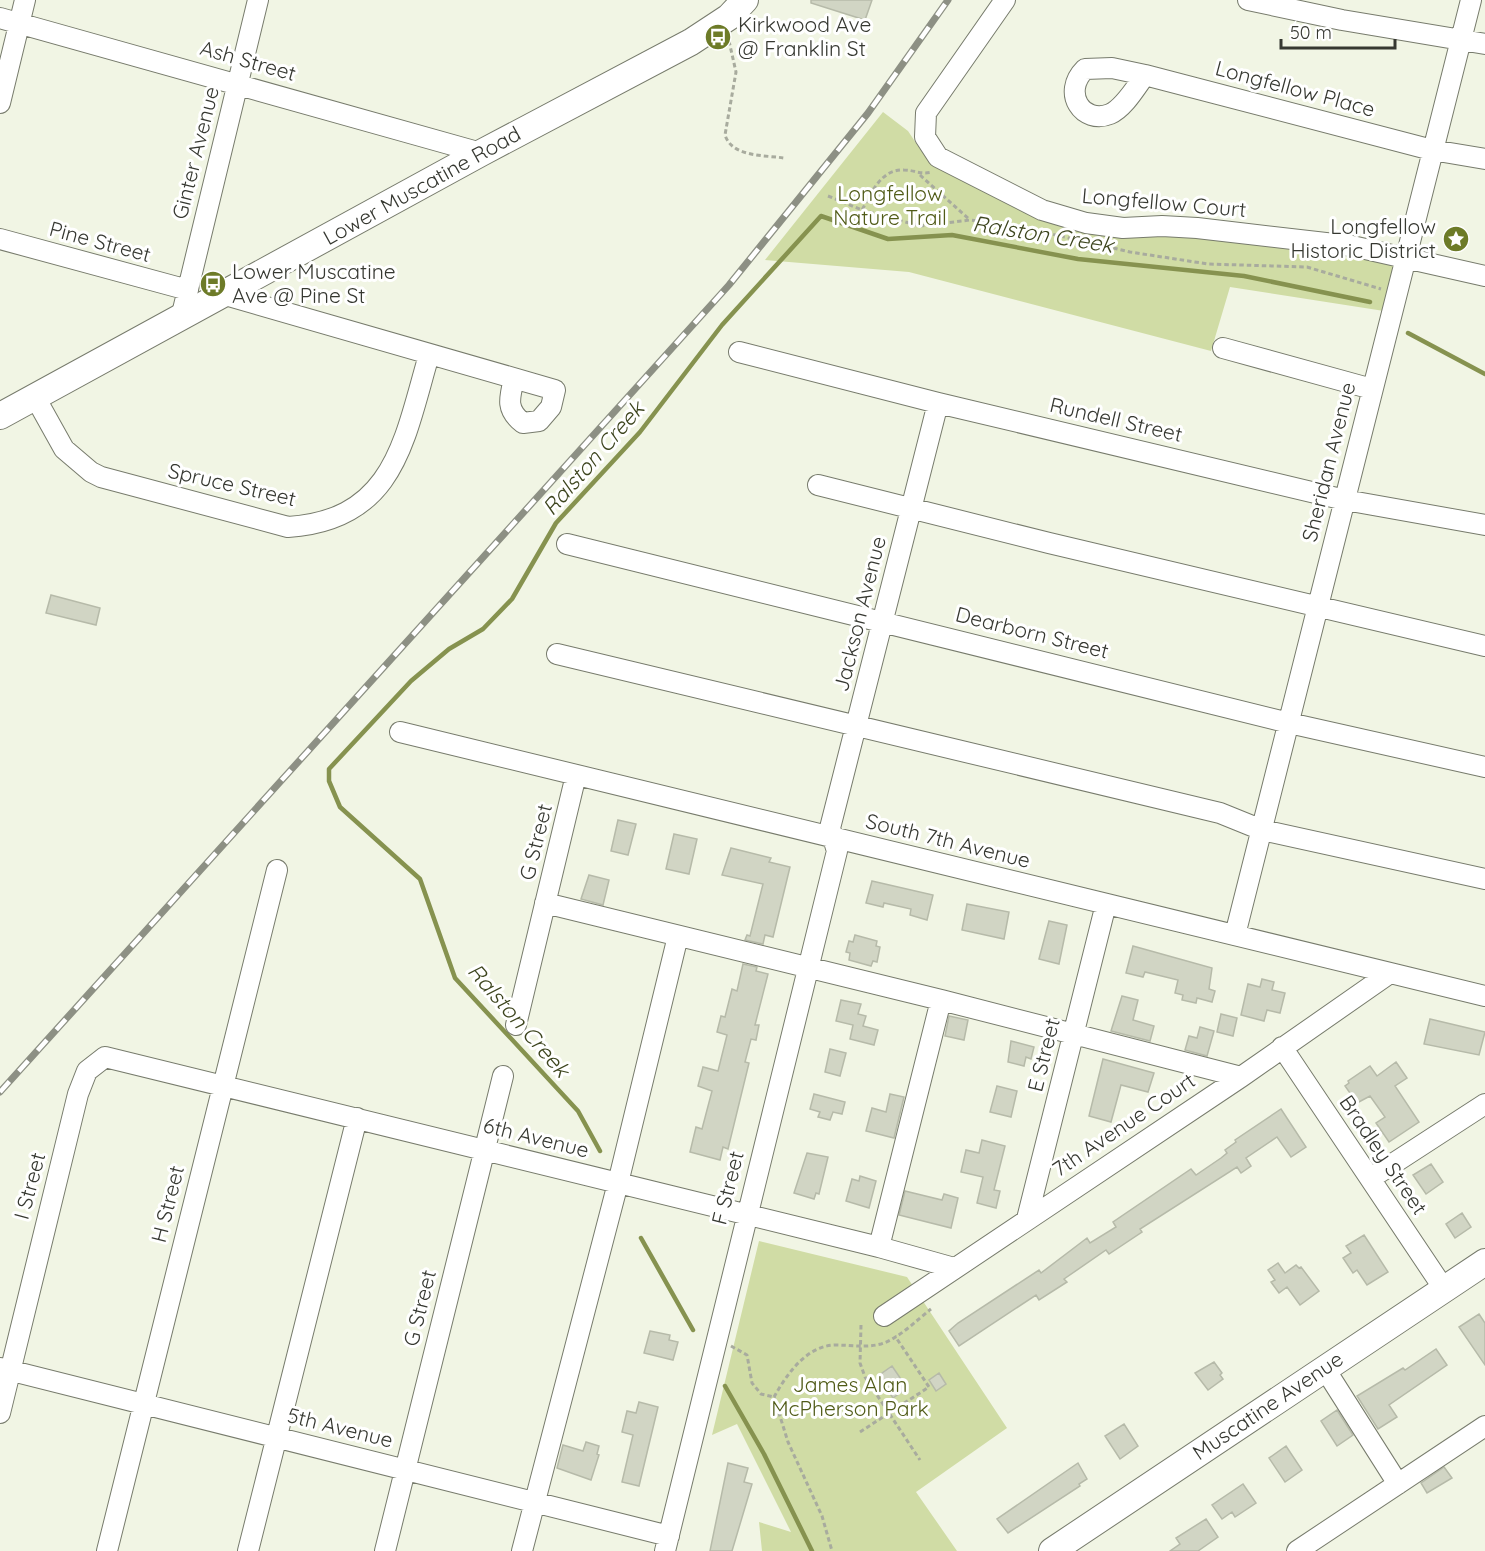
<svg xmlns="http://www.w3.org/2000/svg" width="1485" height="1551" viewBox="0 0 1485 1551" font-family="Quicksand,sans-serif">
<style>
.green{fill:#d0dca5}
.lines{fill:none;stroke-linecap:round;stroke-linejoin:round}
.stream{stroke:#86924f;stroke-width:4.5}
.building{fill:#d1d5c4;stroke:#b6baa9;stroke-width:1.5}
.minor-casing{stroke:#777b6c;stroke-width:22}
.major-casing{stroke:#777b6c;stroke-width:28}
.path{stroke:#a8ab9e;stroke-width:3;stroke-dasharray:4.5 3;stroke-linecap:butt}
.minor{stroke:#fff;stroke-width:20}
.major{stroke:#fff;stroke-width:26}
.rail-casing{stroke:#8d9084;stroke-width:7}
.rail{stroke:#fff;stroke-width:4.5;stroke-dasharray:14;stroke-linecap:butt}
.labels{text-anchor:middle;stroke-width:6;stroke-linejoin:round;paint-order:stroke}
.poi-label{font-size:21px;fill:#363831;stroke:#fff;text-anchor:start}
.street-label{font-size:21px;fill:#363831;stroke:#fff}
.park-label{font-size:21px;fill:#505b17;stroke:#fff}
.water-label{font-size:22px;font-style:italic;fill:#3d451e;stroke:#fff}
</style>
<rect width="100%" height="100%" fill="#f1f5e4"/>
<path class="green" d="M883 112 908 131 920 149 939 163 1030 212 1355 256 1395 266 1384 311 1230 287 1211 351 909 272 765 260Z
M759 1241 907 1277 1007 1428 916 1492 957 1551H762L759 1522 791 1532 737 1424 712 1435Z"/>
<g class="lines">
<path class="stream" d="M1408 333 1485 374
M600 1151 578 1111 455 978 420 879 340 807 329 781V769L411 681 449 649 483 629 512 599 556 523 640 432 722 325 821 216 888 239 952 235 1078 259 1244 276 1370 302
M641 1238 693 1330
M725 1386 764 1454 812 1551"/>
</g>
<path class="building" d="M811 0H872L865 20 811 3Z
M51 595 100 608 96 625 46 613Z
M618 820 636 824 628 855 611 851Z
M674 834 697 839 689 874 666 869Z
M731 848 771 858 769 862 790 867 773 937 765 935 763 944 745 940 747 935 750 936 763 884 722 875Z
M589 875 609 880 603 905 581 899Z
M872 881 933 895 927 920 910 915 911 909 884 903 883 907 866 903Z
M967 904 1009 912 1004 939 962 930Z
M1049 921 1067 925 1059 964 1039 959Z
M855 935 877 941 876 946 880 947 877 962 873 961 871 966 849 960 850 953 846 952 849 941 853 942Z
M1133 946 1212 968 1209 989 1215 991 1212 1002 1197 998 1196 1003 1182 1000 1183 995 1175 993 1178 980 1145 972 1143 977 1126 973Z
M743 964 757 967 756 971 768 974 755 1025H759L756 1040 751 1039 745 1062 749 1063 728 1149 723 1147 720 1160 690 1152 696 1127 702 1129 712 1091 698 1086 703 1067 718 1071 727 1035 717 1032 721 1016 725 1017 732 989 737 991Z
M1262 979 1274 982 1272 990 1285 993 1280 1013 1267 1010 1264 1021 1241 1015 1248 984 1260 987Z
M1122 996 1138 1000 1133 1020 1154 1026 1150 1041 1111 1031Z
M841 1000 861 1004 858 1014 866 1016 863 1026 878 1030 874 1045 850 1039 853 1025 836 1021Z
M1221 1014 1237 1018 1233 1036 1217 1032Z
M949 1016 968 1020 964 1040 945 1036Z
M1430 1019 1485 1032 1479 1055 1424 1044Z
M1200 1027 1214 1031 1207 1056 1185 1050 1189 1036 1197 1038Z
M1011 1041 1034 1047 1031 1059 1026 1057 1024 1066 1008 1062Z
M830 1049 846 1053 840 1076 825 1072Z
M1103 1059 1154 1073 1148 1092 1121 1085 1111 1122 1089 1116Z
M1396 1062 1407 1078 1395 1086 1419 1122 1389 1142 1376 1123 1385 1117 1370 1096 1357 1103 1345 1086 1349 1083 1348 1081 1370 1066 1377 1076Z
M997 1086 1017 1091 1011 1117 990 1112Z
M814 1094 845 1102 842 1114 833 1112 830 1120 818 1117 820 1112 810 1109Z
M890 1094 904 1097 894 1138 866 1131 872 1108 886 1112Z
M1281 1109 1306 1147 1291 1157 1277 1137 1246 1158 1251 1166 1241 1173 1237 1167 1140 1229 1142 1232 1109 1254 1106 1250 1064 1279 1067 1282 1039 1300 1036 1295 959 1346 949 1331 958 1323 1039 1270 1041 1273 1087 1238 1090 1243 1116 1227 1113 1222 1191 1169 1196 1175 1221 1158 1227 1153 1225 1150 1236 1142 1235 1140Z
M982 1140 1005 1146 994 1190 1000 1191 996 1208 977 1203 983 1177 961 1172 966 1150 979 1153Z
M807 1153 828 1157 819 1194 816 1193 814 1199 794 1193Z
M1431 1164 1443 1182 1426 1194 1413 1175Z
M860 1176 876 1181 869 1208 846 1201 852 1179 859 1181Z
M905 1191 942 1200 944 1194 958 1198 951 1228 899 1215Z
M1462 1213 1471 1227 1455 1238 1446 1224Z
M1364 1235 1388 1272 1367 1285 1357 1270 1353 1273 1343 1258 1351 1253 1346 1246Z
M1278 1263 1285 1273 1296 1265 1299 1268 1301 1267 1319 1291 1300 1305 1287 1287 1279 1293 1271 1282 1275 1280 1268 1270Z
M1479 1314 1485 1323V1365L1459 1327Z
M650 1331 670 1335 669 1340 678 1342 673 1360 644 1353Z
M1436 1349 1447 1365 1389 1405 1397 1417 1378 1429 1357 1396 1403 1368 1405 1370Z
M1214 1362 1222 1373 1220 1375 1223 1379 1208 1390 1195 1373Z
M892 1366 907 1388 893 1398 878 1376Z
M939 1373 946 1384 936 1391 929 1380Z
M639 1402 658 1407 639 1486 622 1482 633 1435 622 1432 627 1411 636 1413Z
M1337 1410 1353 1435 1337 1446 1321 1421Z
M1124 1424 1138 1446 1120 1459 1105 1436Z
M586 1442 599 1446 597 1454 599 1455 591 1480 557 1468 563 1445 583 1451Z
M1286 1446 1302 1470 1285 1482 1269 1458Z
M728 1463 748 1468 744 1482 752 1484 732 1551H710Z
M1078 1463 1087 1479 1079 1484 1080 1486 1008 1533 997 1519Z
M1444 1467 1452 1478 1427 1493 1421 1483Z
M1243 1484 1256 1503 1235 1517 1232 1512 1222 1519 1212 1505Z
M1206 1519 1218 1537 1198 1551H1170L1180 1544 1176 1538Z"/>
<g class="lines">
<defs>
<path id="minor" d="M1005 0 926 113 925 137 938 157 1042 210 1086 223 1123 228 1162 226 1197 228 1352 246 1485 276
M1248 0 1342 20 1485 44
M0 18 481 153
M1145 75C1136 87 1124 108 1110 114 1083 125 1061 93 1085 69L1112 68 1145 75 1432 150 1485 159
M0 103 25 0
M0 239 188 290
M225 295 555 390 551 407 539 421 523 423C506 410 509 399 514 379
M181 318 258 0
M1223 348 1372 389
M739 352 938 403 1345 500 1485 525
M35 397 64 449 91 472 101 477 288 527C395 520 404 440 429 355
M818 485 1049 543 1485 646
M567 544 1289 723 1485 767
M557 654 1220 813 1262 830 1485 879
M400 732 1485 996
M545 903 941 1000
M1235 935 1471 0
M516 1025 576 775
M1282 1047 1444 1289
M1371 1178 1485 1104
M1027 1219 1106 904
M879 1247 941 1000 1241 1077
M884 1316 1241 1077 1390 973
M0 1368 669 1536
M1325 1369 1398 1484
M0 1413 78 1094 87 1071 105 1057 879 1247 954 1268
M107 1551 277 870
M248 1551 357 1118
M385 1551 503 1076
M522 1551 618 1183 678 936
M665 1551 837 851 830 828 938 403
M1297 1551 1485 1426"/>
<path id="major" d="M0 416 481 153 691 42 729 17 745 0
M1052 1551 1485 1262"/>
</defs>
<use href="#minor" class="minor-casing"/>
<use href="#major" class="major-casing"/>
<path class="path" d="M729 41 736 72 725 135C732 157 763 155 784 158
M920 175 970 220
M828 196 862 210C872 192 881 169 904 170 915 170 920 175 932 172
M862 210 920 226 970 220 1018 226 1077 240
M1084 241 1130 252 1208 264 1307 267 1381 289
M861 1325 860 1363 865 1377 920 1460
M731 1346 747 1355 752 1383 761 1394 774 1397 788 1442 822 1516 832 1551
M774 1397C787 1374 806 1346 835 1345 852 1345 865 1348 881 1344 898 1339 917 1320 931 1309
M860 1432 929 1387 895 1336"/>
<use href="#minor" class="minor"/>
<use href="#major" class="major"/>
<defs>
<path id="rail" d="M0 1092 729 285 868 113 948 0"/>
</defs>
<use href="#rail" class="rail-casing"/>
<use href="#rail" class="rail"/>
</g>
<defs>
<symbol id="bus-disc" viewBox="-11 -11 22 22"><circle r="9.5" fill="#6d7b28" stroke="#fff"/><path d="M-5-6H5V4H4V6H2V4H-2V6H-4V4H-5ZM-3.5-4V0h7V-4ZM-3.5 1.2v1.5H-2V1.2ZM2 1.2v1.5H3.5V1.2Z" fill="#fff"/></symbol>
<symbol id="sight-disc" viewBox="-11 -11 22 22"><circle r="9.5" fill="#6d7b28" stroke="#fff"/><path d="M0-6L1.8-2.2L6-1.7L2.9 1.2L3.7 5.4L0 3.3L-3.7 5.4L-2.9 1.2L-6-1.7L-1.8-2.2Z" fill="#fff"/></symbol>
</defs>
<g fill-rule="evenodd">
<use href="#bus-disc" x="703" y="22" width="30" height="30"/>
<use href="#sight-disc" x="1441" y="224" width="30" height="30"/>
<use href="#bus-disc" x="198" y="269" width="30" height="30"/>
</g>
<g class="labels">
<g class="poi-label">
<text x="738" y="32">Kirkwood Ave<tspan x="738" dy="24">@ Franklin St</tspan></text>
<text x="1436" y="234" text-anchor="end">Longfellow<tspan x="1436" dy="24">Historic District</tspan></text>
<text x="232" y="279">Lower Muscatine<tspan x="232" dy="24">Ave @ Pine St</tspan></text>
</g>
<g class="street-label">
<text transform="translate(248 61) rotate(16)" y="7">Ash Street</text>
<text transform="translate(1295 89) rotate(15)" y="7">Longfellow Place</text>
<text transform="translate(196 153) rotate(-76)" y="7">Ginter Avenue</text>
<text transform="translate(422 186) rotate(-29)" y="7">Lower Muscatine Road</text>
<text transform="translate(1164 203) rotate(5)" y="7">Longfellow Court</text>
<text transform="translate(100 242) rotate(15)" y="7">Pine Street</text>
<text transform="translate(1116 420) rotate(13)" y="7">Rundell Street</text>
<text transform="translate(1329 462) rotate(-76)" y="7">Sheridan Avenue</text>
<text transform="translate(232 485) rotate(13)" y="7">Spruce Street</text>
<text transform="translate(860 614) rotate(-76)" y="7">Jackson Avenue</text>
<text transform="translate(1032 633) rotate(14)" y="7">Dearborn Street</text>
<text transform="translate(948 841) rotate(14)" y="7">South 7th Avenue</text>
<text transform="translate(536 842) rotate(-76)" y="7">G Street</text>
<text transform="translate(1044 1055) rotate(-76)" y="7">E Street</text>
<text transform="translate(1124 1125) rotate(-34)" y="7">7th Avenue Court</text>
<text transform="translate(536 1138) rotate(14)" y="7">6th Avenue</text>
<text transform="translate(1383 1155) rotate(56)" y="7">Bradley Street</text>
<text transform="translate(30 1186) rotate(-75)" y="7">I Street</text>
<text transform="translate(728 1188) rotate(-76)" y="7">F Street</text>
<text transform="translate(168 1204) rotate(-76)" y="7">H Street</text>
<text transform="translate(420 1308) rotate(-76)" y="7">G Street</text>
<text transform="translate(1268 1406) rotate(-34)" y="7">Muscatine Avenue</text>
<text transform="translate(340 1428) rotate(14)" y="7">5th Avenue</text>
</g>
<g class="park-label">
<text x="890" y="201">Longfellow<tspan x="890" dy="24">Nature Trail</tspan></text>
<text x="850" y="1392">James Alan<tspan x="850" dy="24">McPherson Park</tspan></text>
</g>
<g class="water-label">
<text transform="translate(1043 234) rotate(9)" y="8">Ralston Creek</text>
<text transform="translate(593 458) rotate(-49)" y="8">Ralston Creek</text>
<text transform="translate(519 1020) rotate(49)" y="8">Ralston Creek</text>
</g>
</g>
<path d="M1281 39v9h114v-9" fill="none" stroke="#363831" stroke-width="3"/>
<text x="1290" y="39" font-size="18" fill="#363831" stroke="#ffffff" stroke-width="4.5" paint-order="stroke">50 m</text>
</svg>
